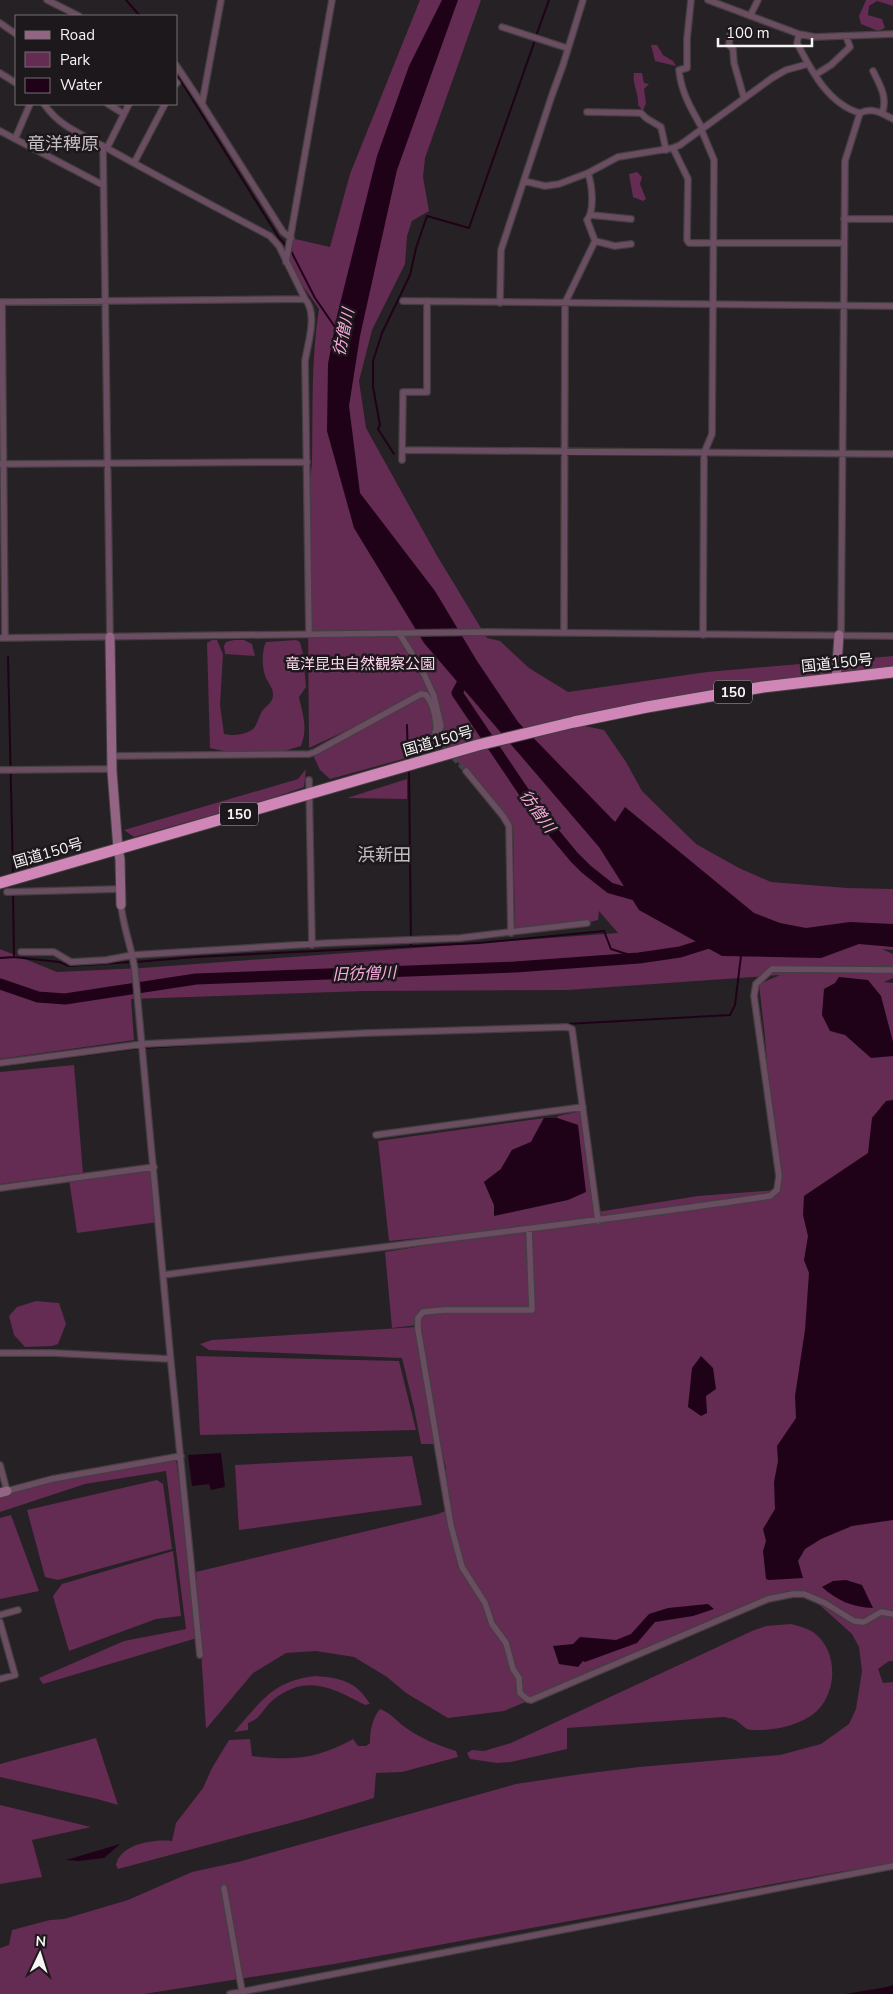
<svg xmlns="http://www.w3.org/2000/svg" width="893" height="1994" viewBox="0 0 893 1994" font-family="'Nunito Sans','Noto Sans JP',sans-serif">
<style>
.green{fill:#642b53}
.water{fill:#200218}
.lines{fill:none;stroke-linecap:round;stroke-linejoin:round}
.stream{stroke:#200218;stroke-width:2}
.river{stroke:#200218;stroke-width:11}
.street-tunnel{stroke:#454144;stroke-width:5.5;stroke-dasharray:5.5 3;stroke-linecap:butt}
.street-casing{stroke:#433f41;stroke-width:8}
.secondary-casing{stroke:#433f41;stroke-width:11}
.highway-casing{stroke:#433f41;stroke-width:13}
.street{stroke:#6b4d61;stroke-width:5.5}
.secondary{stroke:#946484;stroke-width:9}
.highway{stroke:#d086b7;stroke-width:11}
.labels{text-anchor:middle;stroke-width:5;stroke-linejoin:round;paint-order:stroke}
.shield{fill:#1d181b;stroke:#b6b2b4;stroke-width:1}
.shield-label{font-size:14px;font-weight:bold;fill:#f7f4f6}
.street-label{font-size:15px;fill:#f7f4f6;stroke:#1d181b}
.park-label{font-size:15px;fill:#fed5ee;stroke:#1d181b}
.water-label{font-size:16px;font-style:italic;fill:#f9aade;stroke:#1d181b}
.quarter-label{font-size:18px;fill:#c4bdc1;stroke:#1d181b}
</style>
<rect width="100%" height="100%" fill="#262124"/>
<path class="green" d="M420 0H481L425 158 423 177 429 211 412 221 407 236 405 264 372 330 359 381 366 428 436 554 487 638 500 641 529 668 568 692 707 672 893 656V669L801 679 681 695 574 717 585 726 604 730 626 762 642 791 696 844 739 868 771 882 847 888 893 889V950L882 949 893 954V978L884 982 893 983V1661H889L878 1669 883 1683 893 1682V1864L839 1872 334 1964 144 1994H0V1948L9 1945 12 1930 50 1920 64 1919 128 1900 192 1872 238 1862 516 1784 582 1774 639 1767 780 1755 821 1744 849 1724 856 1709 862 1671 859 1647 852 1634 804 1591 780 1597 504 1711 448 1718 406 1693 387 1677 354 1657 316 1651 286 1653 253 1673 206 1729 196 1572 438 1514 450 1509 444 1475 446 1468 433 1413 437 1444H421L414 1408 402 1358 209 1350 200 1344 212 1340 416 1327 430 1396 422 1329 418 1325 392 1328 385 1252 544 1226 389 1241 378 1141 544 1118 531 1142 512 1150 501 1169 484 1182 494 1205V1216L578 1125 557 1118 558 1116 581 1111 597 1212 698 1196 777 1190 765 1037 759 984 780 975 568 990 365 991 131 999 134 1040 0 1059V949L57 972 142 968 618 933 599 911 598 920 587 923 515 929 513 825 439 741V749L330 779 320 770 312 753 425 696 424 694 309 748 307 499C309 485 312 470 312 458 313 408 311 358 319 309L286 262 291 238 330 247 350 174Z
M866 0H893V6L877 1 869 6 868 15 882 19 885 28 878 31 861 24 859 16Z
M651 45H657L663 55 673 61 676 66 655 61Z
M634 73H642L644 83 649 84 644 89 646 103 643 111 638 105C639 94 632 84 634 73Z
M637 172 642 177 640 184 646 199 643 201 633 197 629 174Z
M212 640H217L223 654 220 705 224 734C233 736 247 735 254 728 258 723 259 715 263 710 267 705 273 702 273 695 273 689 270 685 267 680 262 671 261 652 266 642L296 640 300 642 303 654 306 687 299 697C303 716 308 727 301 746L284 751 237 754 210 748 207 643Z
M234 640H244L252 644 255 656 225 654 224 646 226 642Z
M306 769 304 787 267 800 134 837 124 830 298 779Z
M407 779V799L347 798Z
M74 1065 83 1173 0 1184V1072Z
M154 1167 158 1222 77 1233 69 1179Z
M36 1301 59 1303 66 1324 58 1344 52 1346 25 1347 14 1335 9 1316 17 1307Z
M196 1356 399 1361 416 1430 200 1435Z
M412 1456 422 1505 239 1530 235 1465Z
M176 1460 189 1545 197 1638 43 1684 39 1678 124 1641 186 1629 166 1471 85 1484 0 1512V1494L22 1487Z
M157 1480 163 1484 172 1549 58 1580 45 1577 27 1510Z
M11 1515 39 1591 0 1599V1518Z
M173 1551 181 1616 156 1619 69 1651 53 1596 62 1584Z
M791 1624C799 1626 806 1628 813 1632 838 1650 838 1690 817 1711 800 1726 773 1731 751 1730 744 1729 741 1723 735 1720 732 1718 727 1718 724 1717L567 1728V1749L511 1762 497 1763 470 1759 467 1753 472 1750 484 1751 511 1743 752 1631 766 1626Z
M315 1676C341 1678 356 1681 370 1704L365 1705C333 1688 306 1673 273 1700 263 1708 261 1719 248 1723V1730L234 1732C261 1702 272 1681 315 1676Z
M380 1709C390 1713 395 1719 402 1725 419 1738 437 1745 456 1751L458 1757 402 1772 376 1773 374 1798 305 1819 118 1869 116 1865C120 1844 154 1839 172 1841L176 1823 203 1788 212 1768 229 1740 250 1739 252 1756C293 1761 317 1759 353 1739L358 1746H366L370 1743C370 1730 372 1719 380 1709Z
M96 1738 118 1805 97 1799 0 1777V1764Z
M0 1805 91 1827 32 1840 42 1877 0 1884Z"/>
<path class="water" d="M442 0H458L397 170 360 336 349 406 360 493 435 591 477 661 518 722 615 822 625 807 754 913 780 923 806 928 850 922 893 924V947L859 944 821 958 722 956 639 910 599 847 424 643 354 528 327 431 328 364 337 316 377 156 409 66Z
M839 977 868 980 881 996 893 1042V1056L871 1058 845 1035 830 1031 822 1015 824 989 835 983Z
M893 1100V1520L852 1526 821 1539 805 1549 798 1561 803 1578 769 1580 766 1579 763 1551 766 1541 763 1529 775 1509 774 1482 778 1461 777 1446 796 1418 795 1396 805 1330 809 1273 804 1260 808 1236 803 1215 804 1196 868 1153 872 1118 886 1101Z
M544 1118H557L578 1125 586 1192 568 1200 494 1216V1205L484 1182 501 1169 512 1150 531 1142Z
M701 1356 713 1368 716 1389 706 1396 707 1413 701 1416 688 1407 692 1368Z
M221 1453 225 1487 211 1490 209 1484 192 1486 188 1455Z
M846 1580 862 1585 873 1608C852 1607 838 1601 822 1587L833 1581Z
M708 1604 714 1609 693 1616 655 1622 637 1643 585 1662 583 1661 578 1667 559 1664 553 1646 573 1644 580 1637 616 1640 631 1634 649 1614 668 1608Z
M120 1844 104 1858 79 1861 66 1860Z
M893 1985V1994H845L887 1987Z"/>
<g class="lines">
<path class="stream" d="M126 0 140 16
M536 36 549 0
M176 73 279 238 287 246
M290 249 315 298 335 327
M394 454 378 429 380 425 373 387V361L382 333 410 275 416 248 427 216 469 228 535 40
M8 657 13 874
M407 725 408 761
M409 768 411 946
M13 894 14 957
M0 958 14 957 59 962 69 966 131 962
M136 962 195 957 479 943 604 931 611 949 639 958
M566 1024 730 1015 735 1005 741 956
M144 1048 234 1042
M0 1066 139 1048"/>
<path class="river" d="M467 674 457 693 540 816 574 857 586 869 610 888 642 897
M0 984 38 997 65 999 196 979 515 967 639 958 680 952 715 941"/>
<path class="street-tunnel" d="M437 739 466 771"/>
<defs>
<path id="street" d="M47 0 79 16
M221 0 202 104 283 232 291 238
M691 0 687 39V68L679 70C681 92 691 109 702 128
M708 0 799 34 815 37 893 34
M750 16 758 0
M0 23 16 34
M502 27 567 48
M799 34 797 43C811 70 828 104 860 113
M730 35 729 45 733 49 734 63 744 98
M176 65 202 104
M873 71C880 85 888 98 882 113
M0 73 16 83
M815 75 831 65 850 47 846 36
M176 84 177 83
M44 104C61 129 87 136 112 151 164 180 217 208 270 236L279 246 305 299C318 314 308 342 305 361L309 635
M108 104 124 114
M587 112 641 113 646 118 661 127 666 150
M701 129 714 160 712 434 704 453 703 635
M0 131 103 185
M15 139 30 104
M103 146 110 637
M107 148 129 104
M673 148 688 179 687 240 689 243H844
M134 163 165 104
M524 181 545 186 559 184 588 173 618 157 673 148 680 145 772 78 786 70 808 64
M591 215 631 219
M844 219H893
M595 241 615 246 631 244
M286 262 332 0
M403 301 893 306
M0 302 305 299
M2 302 5 638
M500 303 501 250 552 95 563 65 583 0
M402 450 893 454
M402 460 403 392H427V301
M0 464 307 462
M399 633 422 670 434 696 441 726 439 730 435 732
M564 633 565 303 595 241 587 220C595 210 592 185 588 173
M841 635 845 161 860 113C872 107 882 113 893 119
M0 638 488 632 893 636
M112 756 309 754 315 752 421 694 426 695C432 702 435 714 436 723 437 728 435 733 437 739
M0 770 112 769
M466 771 503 816 509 826 511 933
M309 780 312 945
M7 892 120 889
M121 905C123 927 132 948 135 971L171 1363 200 1655
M21 952H54L71 962 106 960 133 955 329 943 460 938 587 923
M0 1063 143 1044 368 1033 567 1027 572 1029 573 1036 598 1221
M376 1135 583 1107
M0 1188 154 1167
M529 1230 532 1310H444L423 1312 418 1318V1329L451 1526 462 1567 485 1603 492 1624 506 1643 513 1669 519 1678 520 1693 527 1699 531 1700 768 1599 793 1594H804L825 1603 854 1621 864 1622 881 1612 893 1614
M163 1275C365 1248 568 1226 770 1196L777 1190 779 1176 754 996 756 984 772 969 893 970
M0 1353H54L170 1359
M0 1465 7 1491 52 1479 181 1456
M0 1615 18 1610
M0 1622 15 1675 0 1679
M224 1888 242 1991
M230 1994 893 1866"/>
<path id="secondary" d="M110 637 112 771 118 849 120 859 121 905
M836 679 839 635
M0 1493 7 1491"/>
<path id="highway" d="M0 883 478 745 574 722 647 707 763 687 893 672"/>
</defs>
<use href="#street" class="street-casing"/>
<use href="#secondary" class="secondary-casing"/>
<use href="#highway" class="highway-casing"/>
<use href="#street" class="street"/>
<use href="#secondary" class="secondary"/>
<use href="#highway" class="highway"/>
</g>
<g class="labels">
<g class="shield">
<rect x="714" y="680.5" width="38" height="23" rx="4"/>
<rect x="220" y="802.5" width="38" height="23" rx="4"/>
</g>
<g class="shield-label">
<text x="733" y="697">150</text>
<text x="239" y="819">150</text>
</g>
<g class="street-label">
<text transform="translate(837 663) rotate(-6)" y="5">国道150号</text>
<text transform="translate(438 741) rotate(-16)" y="5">国道150号</text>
<text transform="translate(48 853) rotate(-16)" y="5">国道150号</text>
</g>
<g class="park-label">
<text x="360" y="669">竜洋昆虫自然観察公園</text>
</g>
<g class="water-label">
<text transform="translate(343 332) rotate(-78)" y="6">彷僧川</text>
<text transform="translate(538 811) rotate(54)" y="6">彷僧川</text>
<text transform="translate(364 973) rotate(-2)" y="6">旧彷僧川</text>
</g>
<g class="quarter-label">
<text x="63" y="150">竜洋稗原</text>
<text x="384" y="861">浜新田</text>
</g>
</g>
<rect x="15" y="15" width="162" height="90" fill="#1d181b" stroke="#747073"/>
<rect x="25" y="31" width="25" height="8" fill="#946484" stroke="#747073"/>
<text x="60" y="40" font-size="15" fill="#f7f4f6">Road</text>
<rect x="25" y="52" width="25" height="15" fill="#642b53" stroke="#747073"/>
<text x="60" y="65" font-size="15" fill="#f7f4f6">Park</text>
<rect x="25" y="78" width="25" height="15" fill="#200218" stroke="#747073"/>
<text x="60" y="90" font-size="15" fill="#f7f4f6">Water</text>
<g transform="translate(40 1954) rotate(4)" stroke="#1d181b" stroke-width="4" paint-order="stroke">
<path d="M0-4L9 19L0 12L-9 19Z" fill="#f7f4f6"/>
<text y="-8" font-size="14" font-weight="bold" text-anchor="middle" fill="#f7f4f6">N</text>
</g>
<path d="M718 38v8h94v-8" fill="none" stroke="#f7f4f6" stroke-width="2.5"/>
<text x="726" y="38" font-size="15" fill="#f7f4f6" stroke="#1d181b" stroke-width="4" paint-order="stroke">100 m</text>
</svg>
